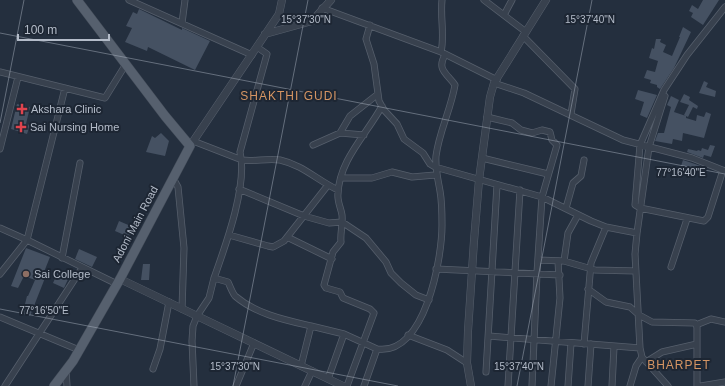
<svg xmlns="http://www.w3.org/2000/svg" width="725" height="386" viewBox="0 0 725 386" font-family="Arial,sans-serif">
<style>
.building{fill:#455162}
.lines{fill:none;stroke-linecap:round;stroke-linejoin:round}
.minor-casing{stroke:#565f6c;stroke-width:7}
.tertiary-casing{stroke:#565f6c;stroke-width:8}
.primary-casing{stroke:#414a57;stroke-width:10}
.minor{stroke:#38414e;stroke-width:5.5}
.tertiary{stroke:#38414e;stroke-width:7}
.primary{stroke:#56606e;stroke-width:9}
.ticks{fill:none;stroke:#b4bcc9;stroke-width:1;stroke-opacity:0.45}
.health-dot{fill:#e0444e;stroke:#1d2633;stroke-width:1.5}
.education-dot{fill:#8d6e63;stroke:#1d2633;stroke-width:1.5}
.labels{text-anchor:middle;stroke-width:4;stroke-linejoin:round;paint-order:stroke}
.poi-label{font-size:11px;fill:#b4bcc9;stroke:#1d2633;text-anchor:start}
.street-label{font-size:11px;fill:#b4bcc9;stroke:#1d2633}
.neighbourhood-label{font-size:12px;letter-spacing:1px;fill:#d59563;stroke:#1d2633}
.ticks-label{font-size:10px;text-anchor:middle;fill:#b4bcc9;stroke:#1d2633;stroke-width:4;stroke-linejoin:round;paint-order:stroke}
</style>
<rect width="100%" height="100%" fill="#242f3e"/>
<path class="building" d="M703 0H719L703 25 691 17 693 13 689 11 692 5 698 9Z
M139 9 182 30V28L210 41 195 70 148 47 147 51 125 42 132 28 126 26 133 12 137 14Z
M683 27 691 32 674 68 660 89 657 87V85L650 83 651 80 644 78 647 70 655 72 658 61 649 58 652 48 654 49 656 39H661L660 42 666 45 663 52 672 56 680 37H679Z
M704 81 708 83 706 87 716 91 715 97 699 93Z
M638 90 657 95 647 118 640 115 644 102 635 99Z
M684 94 690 97 689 100 698 106 697 109 693 107 688 117 684 115 689 105 680 102Z
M671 96 679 100 674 112 686 116V118L696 121 697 115 704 117 706 112 711 114 704 138 683 133 682 141 673 139 672 144 655 141 658 133H664L671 107 667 105Z
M17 104 30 107 26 124 30 125 27 134 11 129Z
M161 133 169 141 165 156 146 152 152 136 155 138Z
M710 145 715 146 711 157 704 155 703 158 687 152 688 149 697 151 698 150 701 151 702 148 708 150Z
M683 160 701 166 700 167 696 166 694 173 689 171 690 169 681 166Z
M119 221 133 227 129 237 115 231Z
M26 248 50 257 42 277 45 278 30 316 23 312 27 296H28L35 280 24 276 18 288 11 286Z
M79 249 97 257 92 267 75 259Z
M143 264H150L149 280H141Z
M59 270 70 275 64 288 53 283Z"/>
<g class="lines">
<defs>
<path id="minor" d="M129 0 252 55
M484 0 526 32
M322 8 441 52 497 80
M504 15 512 0
M182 23 185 0
M370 25 366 39 374 64 379 101 384 110 397 124 404 139 423 153 430 164 435 167 542 197 591 221 606 227 637 233
M523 36 575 89 571 114
M441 52C445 35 440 18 442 0
M0 72 105 98 126 64
M494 83 524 93 623 140 692 158 725 171
M665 96 649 147 637 233 635 254 640 348 642 357 668 386
M487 117 512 123 521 130 532 133 542 130 550 132 552 140 557 145 542 197 537 273 532 386
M340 133 350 116 378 94
M193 141 242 160C254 162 267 158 280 160 303 165 318 181 338 190
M313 145 340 133 364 135
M0 149 18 77
M482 158 548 174
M723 170 708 217 704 221 640 208 635 205 640 145 664 90 687 55 725 7
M173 178 178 187 184 248 182 309
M341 178H372L392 172 412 177 435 175
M239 189 304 216 329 223 342 222 366 238 386 262 391 273 401 283 416 295 429 300
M566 208 573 183 581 176 584 160
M0 228 27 240 65 88
M229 235 268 246 273 247 284 241 328 185
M287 237 332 259
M62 258 80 163
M538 260 564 261 595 270 636 271
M564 261 568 233 578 215
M671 267 687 219
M436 269 560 275
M0 274 27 240 117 284
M214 278C225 247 248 185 240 152L267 54 257 47
M588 289 606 302 630 307 639 315 652 322 695 323 697 327V386
M0 317 79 350
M696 325 711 319 725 322
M408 335 447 350 467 363
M489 336 640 348
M584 344 591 263 606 227
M646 362 662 352 697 344
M301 366 311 326 344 334 377 349C425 356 442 259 442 225 442 214 442 202 440 191 438 179 435 169 436 156 439 132 451 109 455 85 448 74 436 70 445 55
M153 369 160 349 169 302
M66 370 67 386
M486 372 497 185
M328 379 344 334
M5 386 82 268
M194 386 192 341 193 326 197 316 209 298 214 278 228 282C230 286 232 292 235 296 256 314 285 320 311 326
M236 386 254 343
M305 386 312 371
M347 386 374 313 370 309 343 298 340 292 326 288 324 285 333 252 341 242C340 233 343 225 342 215 341 208 337 201 338 194 339 160 367 134 382 106
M364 386 377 349
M508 386 520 190
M551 386 560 298 558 261
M568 386 571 343
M588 386 591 344
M612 386 614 347
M630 386 636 366 642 357
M701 386 725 382"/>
<path id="tertiary" d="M265 34 312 21 331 0
M190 146 279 14 282 0
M120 279 343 386
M471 386 467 363 468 331 474 241 479 180 490 97 494 83 546 0"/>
<path id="primary" d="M54 386 73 361 120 279 190 146 165 116 77 0"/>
</defs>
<use href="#minor" class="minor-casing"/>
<use href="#tertiary" class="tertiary-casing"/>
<use href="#primary" class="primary-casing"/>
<use href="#minor" class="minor"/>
<use href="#tertiary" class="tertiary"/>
<use href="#primary" class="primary"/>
</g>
<path class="ticks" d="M0 33 725 174M0 123 24 0M0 309 398 386M233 386 308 0M517 386 592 0"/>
<g class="health-dot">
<path d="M20 103h4v4h4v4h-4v4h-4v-4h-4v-4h4z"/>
<path d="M19 121h4v4h4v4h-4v4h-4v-4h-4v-4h4z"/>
</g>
<circle class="education-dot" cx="26" cy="274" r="4"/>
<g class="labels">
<g class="poi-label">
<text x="31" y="113">Akshara Clinic</text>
<text x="30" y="131">Sai Nursing Home</text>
<text x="34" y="278">Sai College</text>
</g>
<g class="street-label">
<text transform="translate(135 224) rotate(-62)" y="4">Adoni Main Road</text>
</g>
<g class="neighbourhood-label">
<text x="289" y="100">SHAKTHI GUDI</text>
<text x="679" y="369">BHARPET</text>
</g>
</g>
<g class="ticks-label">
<text x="306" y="23">15°37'30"N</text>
<text x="590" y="23">15°37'40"N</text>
<text x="681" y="176">77°16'40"E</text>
<text x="44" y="314">77°16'50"E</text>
<text x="235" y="370">15°37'30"N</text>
<text x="519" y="370">15°37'40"N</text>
</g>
<path d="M18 34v6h91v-6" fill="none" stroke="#b4bcc9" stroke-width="2"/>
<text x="24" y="34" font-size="12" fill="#b4bcc9" stroke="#1d2633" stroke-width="3" paint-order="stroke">100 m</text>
</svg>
